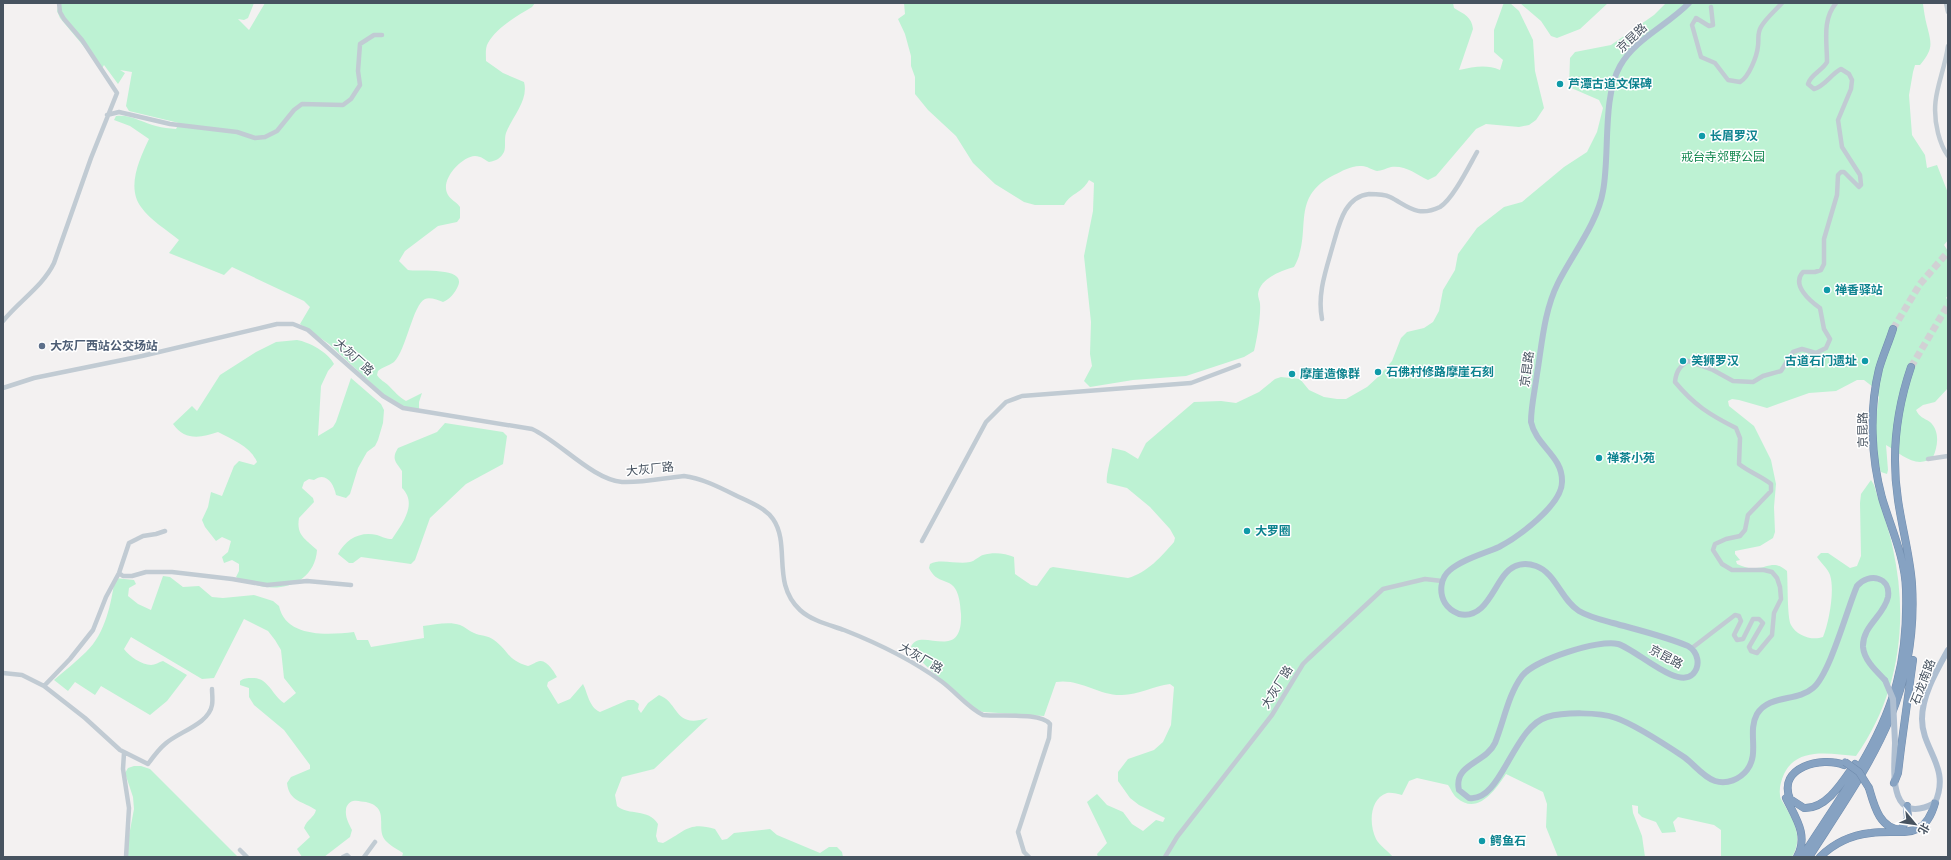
<svg xmlns="http://www.w3.org/2000/svg" width="1951" height="860" viewBox="0 0 1951 860" font-family="Helvetica,'Noto Sans SC',sans-serif">
<style>
.green{fill:#bdf2d3}
.lines{fill:none;stroke-linecap:round;stroke-linejoin:round}
.highway-tunnel{stroke:#d1d1d4;stroke-width:7;stroke-dasharray:7 3.5;stroke-linecap:butt}
.highway-casing{stroke:#718dae;stroke-width:8}
.minor{stroke:#c1cbd3;stroke-width:4.5}
.major{stroke:#afbfd1;stroke-width:6}
.highway{stroke:#86a2c2;stroke-width:7}
.highway-bridge-casing{stroke:#718dae;stroke-width:8;stroke-linecap:butt}
.major-bridge{stroke:#afbfd1;stroke-width:6}
.highway-bridge{stroke:#86a2c2;stroke-width:7}
.culture-dot{fill:#0f9aa8;stroke:#fff;stroke-width:1.5}
.service-dot{fill:#5c6f8a;stroke:#fff;stroke-width:1.5}
.labels{text-anchor:middle;stroke-width:3;stroke-linejoin:round;paint-order:stroke}
.street-label{font-size:12px;fill:#475360;stroke:#fff}
.culture-label{font-size:12px;font-weight:bold;fill:#0d838f;stroke:#fff;text-anchor:start}
.park-label{font-size:12px;fill:#12874f;stroke:#fff}
.service-label{font-size:12px;font-weight:bold;fill:#4e5e75;stroke:#fff;text-anchor:start}
</style>
<rect width="100%" height="100%" fill="#f3f1f1"/>
<path class="green" d="M59 3H254L248 18 244 20 238 19 249 30 265 3H535L532 7C517 16 497 27 488 43 485 48 486 55 486 61L503 73 524 82C529 100 512 117 506 133 504 139 506 147 504 152 501 158 496 161 489 162 485 160 481 156 475 156 461 157 441 179 447 193 449 199 457 202 460 207V218L457 222 438 226 405 251 399 261 408 270C416 272 467 266 458 286 455 293 450 299 443 302 438 300 430 297 425 299 413 304 406 351 394 362 389 366 382 367 378 371L377 375C380 380 385 382 389 386 395 392 398 396 406 401L422 393 419 402V410L403 407 385 396 329 344 300 324 310 307 304 301 232 267 224 275 169 253 179 240C167 230 150 220 141 207 126 187 140 158 149 139L130 126 114 120 116 116C131 114 143 123 156 126 163 128 169 128 176 129L179 123 129 111 126 106 132 72 120 70 125 73 118 84 104 65 101 70 91 55 60 18 57 11Z
M904 3H1453L1454 8C1464 14 1472 17 1473 29L1459 70C1474 67 1486 64 1500 70L1503 60 1494 52V30L1503 5 1504 3H1510L1519 11 1533 40 1535 71 1544 108 1536 120 1529 125 1519 127 1486 124 1476 129 1436 176 1428 180C1416 174 1405 165 1391 167 1387 168 1381 171 1377 171 1372 170 1367 166 1362 166 1352 165 1342 171 1334 175 1288 198 1314 232 1294 267 1281 271 1260 278 1258 294 1258 298 1260 301 1260 304 1261 315 1257 339 1254 351L1244 357 1186 376 1133 380 1090 387 1084 381 1092 366 1090 354 1091 322 1084 256 1093 211 1094 183 1089 180C1081 194 1072 192 1064 205H1035L1024 202 995 184 973 163 956 136 928 110 915 94V77L911 66V56L905 34 898 19 905 14Z
M1520 3H1608L1580 29 1557 38 1551 36 1541 21Z
M1666 3 1923 4C1924 11 1925 19 1927 26 1932 45 1933 49 1920 65H1915L1913 72 1909 95 1912 135 1925 155 1927 168 1937 165 1948 193V240L1944 245 1948 251V295L1946 298 1948 300V388L1935 402 1923 405 1916 410C1919 417 1924 418 1930 422 1940 431 1938 446 1933 457 1917 470 1901 454 1886 445L1888 470 1887 474 1881 472C1873 449 1875 421 1879 397L1873 387 1864 380H1857L1836 391 1809 393 1767 408 1739 400 1732 399 1728 401 1729 406 1754 426 1771 460 1776 484 1774 507 1775 532 1773 538 1760 546 1735 551V554L1740 560 1736 561 1737 564C1744 567 1749 569 1756 568 1770 567 1774 560 1787 571 1788 583 1787 617 1791 625 1797 636 1812 641 1823 637 1829 622 1835 590 1830 575 1828 569 1821 563 1817 557L1821 553H1828L1850 568 1857 566 1861 556 1860 503 1861 494 1871 480 1874 485C1880 506 1889 528 1893 549 1909 622 1899 695 1856 756 1831 754 1797 746 1784 774 1781 781 1779 788 1780 795 1780 799 1783 802 1785 806 1795 823 1803 838 1792 857H1721V830L1714 825 1678 817 1673 822 1676 832 1662 833 1656 822 1642 817 1638 813V806L1632 805 1633 813 1642 836 1645 857H1558L1546 827 1547 804 1543 792 1506 774C1496 789 1478 816 1457 798 1453 795 1451 789 1448 785L1417 778 1409 781 1402 795C1398 794 1391 792 1387 793 1369 799 1369 825 1376 839 1379 845 1388 851 1393 857H1098L1097 854 1107 843 1087 802 1097 794 1107 805 1123 812 1132 824 1143 831 1156 820 1163 822 1165 818 1139 805 1130 798 1118 781V772L1128 759 1154 750 1163 742 1171 725 1174 687 1170 684C1154 686 1138 695 1122 695 1099 696 1080 678 1056 682L1044 716 983 712 977 710C961 696 918 663 911 647 919 625 963 665 961 614 959 569 940 591 929 568L930 564C941 558 958 565 970 562 975 561 979 556 983 555 993 552 1005 553 1014 557L1015 574 1031 585 1037 586 1050 568 1053 567 1128 578C1147 573 1162 556 1174 542L1175 538 1170 529 1150 507 1127 488 1107 483C1105 477 1112 457 1112 448L1125 451 1138 459 1146 443 1194 402 1221 401 1236 403 1259 392 1275 379 1281 377 1300 379 1309 390 1324 397 1337 399H1346L1367 387 1378 377 1392 361 1401 338 1407 332 1424 328 1433 322 1439 311 1443 290 1455 270 1458 254 1477 228 1504 207 1522 202 1564 167 1587 152 1597 132 1603 108 1599 100 1569 87 1570 58 1575 52 1611 45 1654 15Z
M297 340C309 342 328 352 334 364L328 371 321 386 318 436 333 427 336 422 351 378 381 404 384 410 383 423 378 440 375 446 367 452 358 468 350 494 346 498 336 495C334 484 326 471 314 480L309 479 304 482 302 488 313 498 314 502 299 518C296 536 306 539 317 550 315 583 280 594 253 584 246 582 241 581 236 577L239 571V564L232 560 224 563 222 557 228 552 231 541 222 537 216 541 205 527 202 520 208 507 211 492 222 496 234 466 239 461 254 465 257 462C250 446 233 440 218 432 201 438 185 441 173 424L192 406 197 411 220 375 256 352 276 342Z
M445 423 503 432 507 436 503 464 466 484 430 518 415 560 411 564 361 557 353 563H349L338 554C346 539 360 531 377 535 383 537 386 539 392 539 402 524 418 504 402 488V471C396 462 391 459 398 448L437 432Z
M163 576 170 577 183 587 199 586 212 597 223 598 254 595 273 601 279 606C286 638 328 635 354 632L357 640H368L371 647 424 638 423 626C434 625 449 621 460 625 465 627 469 631 474 633 480 636 488 635 494 640 509 651 507 660 528 666 532 665 537 661 540 661 547 660 555 673 557 677L548 682 547 686 558 704 570 699 583 684C588 694 589 707 600 712L628 700H634L639 704 638 709 641 713 648 703 659 695C680 703 673 729 708 718L654 769 622 777 615 795 617 806C629 816 648 808 658 824L656 836 658 842 663 843C685 832 688 821 715 829L722 840 727 839 734 833 770 829 777 835 820 853 829 847H837L842 852 843 857H402L403 853C397 849 389 845 385 840 375 827 391 808 366 802 362 802 358 800 353 801 349 802 346 806 346 810 345 817 349 824 352 830L350 837 324 857H302L297 849 310 837 304 828C307 819 314 818 316 810 303 801 289 802 287 783L291 777 310 769V765L284 730 254 705 249 697V688L240 685V681C244 678 247 678 252 678 268 677 272 695 284 703L296 693 284 678 281 650 275 640 268 631 244 619 214 678 202 679 131 637 124 649C129 656 142 665 151 665 155 665 159 662 163 661L187 675 167 701 150 715 101 686 95 695 75 682 68 691 54 680C64 671 76 662 86 652 106 633 111 603 115 578L134 580 136 584 129 588 128 596 138 604 151 610Z
M134 766H141L150 769 238 857H125L134 809 133 797 125 773 128 768Z"/>
<g class="lines">
<path class="highway-tunnel" d="M1893 329 1920 284 1948 252
M1911 367 1948 305"/>
<defs>
<path id="highway" d="M1844 765C1822 756 1777 767 1790 799L1804 808C1827 809 1843 781 1855 764
M1894 783 1898 773 1901 748 1913 660
M1869 788C1874 805 1879 828 1901 830
M1786 798C1795 817 1809 835 1797 857
M1900 830 1908 819 1907 806
M1802 857C1836 803 1881 745 1897 682 1905 652 1907 620 1906 589 1905 558 1891 528 1882 498 1871 457 1869 410 1879 369 1883 355 1889 342 1893 329
M1809 857C1868 765 1919 699 1912 584 1910 556 1902 528 1898 500 1891 454 1896 411 1911 367
M1820 857C1834 843 1852 835 1871 833 1902 829 1924 842 1935 803"/>
</defs>
<use href="#highway" class="highway-casing"/>
<path class="minor" d="M1946 3 1948 12
M1711 7 1713 25 1709 26 1696 18 1692 25 1701 57 1715 63 1728 80 1740 82C1749 77 1757 56 1758 46 1759 39 1757 33 1761 27 1766 18 1775 11 1782 3
M1948 46C1943 80 1929 97 1938 133 1940 141 1943 149 1948 156
M107 115 119 112 170 124 237 132 255 138 265 137 277 131 294 110 302 104 343 105 351 99 360 85 358 71 360 44 374 35H382
M1322 319C1317 294 1326 270 1333 245 1339 225 1344 197 1369 194 1375 194 1384 194 1390 197 1408 206 1417 218 1440 207 1453 199 1469 166 1477 152
M3 321C19 301 43 286 54 263L91 158 117 93 82 40 64 19 60 12 59 3
M3 388 34 378 142 356 277 324H293L308 330 383 396 403 408 532 429C559 441 593 480 622 482 642 483 664 478 684 476 701 478 719 487 735 495 747 501 766 508 773 519 791 545 771 583 800 610 812 621 830 625 844 630 877 643 912 660 941 681 956 692 967 707 983 715 1000 717 1040 712 1050 724L1049 738 1018 832 1024 852 1029 857
M1928 459 1948 456
M922 541 986 422 1006 402 1022 396 1191 383 1239 365
M119 573 123 576H132L146 572H172L232 579 267 585 307 581 351 585
M1692 648 1735 615 1739 616 1741 621 1734 635 1737 640 1743 639 1753 619H1759L1763 623 1749 647 1751 651 1757 653 1772 635 1774 613 1781 599 1780 587 1777 578 1772 572 1764 570H1732L1722 564 1713 550 1715 544 1726 539 1740 536 1745 530 1748 515 1771 491V484C1761 476 1749 472 1739 464L1740 438 1736 428C1710 415 1694 405 1675 382 1676 372 1679 367 1688 361L1713 370 1733 381 1753 382 1763 376 1781 371 1793 352 1802 349 1816 353 1826 348 1830 339 1824 329 1820 308C1810 301 1791 285 1803 272H1815L1821 270 1824 264V239L1837 195 1838 175 1841 172H1844L1859 187 1861 185 1860 175 1842 147 1838 120 1851 89 1852 80 1849 74 1841 69C1831 74 1825 86 1814 89L1808 84C1810 75 1823 70 1827 62 1827 41 1822 20 1836 3
M3 673 22 675 44 686 85 718 120 750 148 764C153 757 158 750 165 744 178 732 209 724 212 705 213 700 212 694 212 689
M44 686 70 659 93 630 106 597 119 573 129 543 143 536 156 534 165 531
M124 753 123 769 129 808 126 857
M240 850 247 857
M343 857 347 855 349 857
M364 857 375 842
M1165 857 1177 837 1272 715 1303 664 1308 659 1383 589 1425 579 1442 581"/>
<path class="major" d="M1689 3C1668 25 1635 39 1620 66 1602 98 1610 155 1603 191 1598 222 1572 255 1558 283 1544 311 1542 344 1537 374 1535 390 1531 406 1531 422 1536 446 1563 456 1562 482 1562 505 1518 537 1499 547 1483 554 1463 559 1450 570 1440 578 1439 593 1445 603 1448 608 1454 612 1459 614 1485 620 1493 587 1506 573 1514 564 1525 562 1536 566 1556 573 1561 600 1579 611 1589 617 1602 620 1613 623 1638 630 1664 636 1688 646 1698 652 1701 665 1693 674 1677 690 1636 649 1618 644 1599 639 1534 660 1522 676 1508 695 1504 721 1495 743 1486 763 1453 764 1459 790L1469 798C1501 803 1513 727 1547 717 1564 712 1599 712 1616 718 1636 725 1666 745 1684 757 1694 764 1703 777 1715 781 1727 785 1740 779 1747 770 1760 753 1747 732 1757 714 1769 694 1797 702 1813 688 1830 674 1847 609 1857 586 1869 572 1891 577 1888 597 1884 616 1862 626 1863 647 1864 660 1876 671 1885 680
M1895 743C1894 772 1888 827 1935 803 1951 767 1922 750 1922 719 1922 695 1937 670 1948 650"/>
<use href="#highway" class="highway"/>
<defs>
<path id="highway-bridge" d="M1845 762 1859 772 1869 788"/>
</defs>
<use href="#highway-bridge" class="highway-bridge-casing"/>
<path class="major-bridge" d="M1885 680 1893 699 1895 743"/>
<use href="#highway-bridge" class="highway-bridge"/>
</g>
<g class="culture-dot">
<circle cx="1560" cy="84" r="4"/>
<circle cx="1702" cy="136" r="4"/>
<circle cx="1827" cy="290" r="4"/>
<circle cx="1683" cy="361" r="4"/>
<circle cx="1865" cy="361" r="4"/>
<circle cx="1378" cy="372" r="4"/>
<circle cx="1292" cy="374" r="4"/>
<circle cx="1599" cy="458" r="4"/>
<circle cx="1247" cy="531" r="4"/>
<circle cx="1482" cy="841" r="4"/>
</g>
<circle class="service-dot" cx="42" cy="346" r="4"/>
<g class="labels">
<g class="street-label">
<text transform="translate(1632 38) rotate(-43)" y="4">京昆路</text>
<text transform="translate(354 357) rotate(42)" y="4">大灰厂路</text>
<text transform="translate(1527 369) rotate(-82)" y="4">京昆路</text>
<text transform="translate(1863 430) rotate(-91)" y="4">京昆路</text>
<text transform="translate(650 469) rotate(-6)" y="4">大灰厂路</text>
<text transform="translate(1666 657) rotate(28)" y="4">京昆路</text>
<text transform="translate(921 658) rotate(30)" y="4">大灰厂路</text>
<text transform="translate(1923 682) rotate(-69)" y="4">石龙南路</text>
<text transform="translate(1277 687) rotate(-58)" y="4">大灰厂路</text>
</g>
<g class="culture-label">
<text x="1568" y="88">芦潭古道文保碑</text>
<text x="1710" y="140">长眉罗汉</text>
<text x="1835" y="294">禅香驿站</text>
<text x="1691" y="365">笑狮罗汉</text>
<text x="1857" y="365" text-anchor="end">古道石门遗址</text>
<text x="1386" y="376">石佛村修路摩崖石刻</text>
<text x="1300" y="378">摩崖造像群</text>
<text x="1607" y="462">禅茶小苑</text>
<text x="1255" y="535">大罗圈</text>
<text x="1490" y="845">鳄鱼石</text>
</g>
<g class="park-label">
<text x="1723" y="161">戒台寺郊野公园</text>
</g>
<g class="service-label">
<text x="50" y="350">大灰厂西站公交场站</text>
</g>
</g>
<rect width="1951" height="860" fill="none" stroke="#475360" stroke-width="8"/>
<g transform="translate(1915 824) rotate(119)" stroke="#ffffff" stroke-width="3" paint-order="stroke">
<path d="M0-3L7 15L0 10L-7 15Z" fill="#475360"/>
<text y="-6" font-size="11" font-weight="bold" text-anchor="middle" fill="#475360">北</text>
</g>
</svg>
